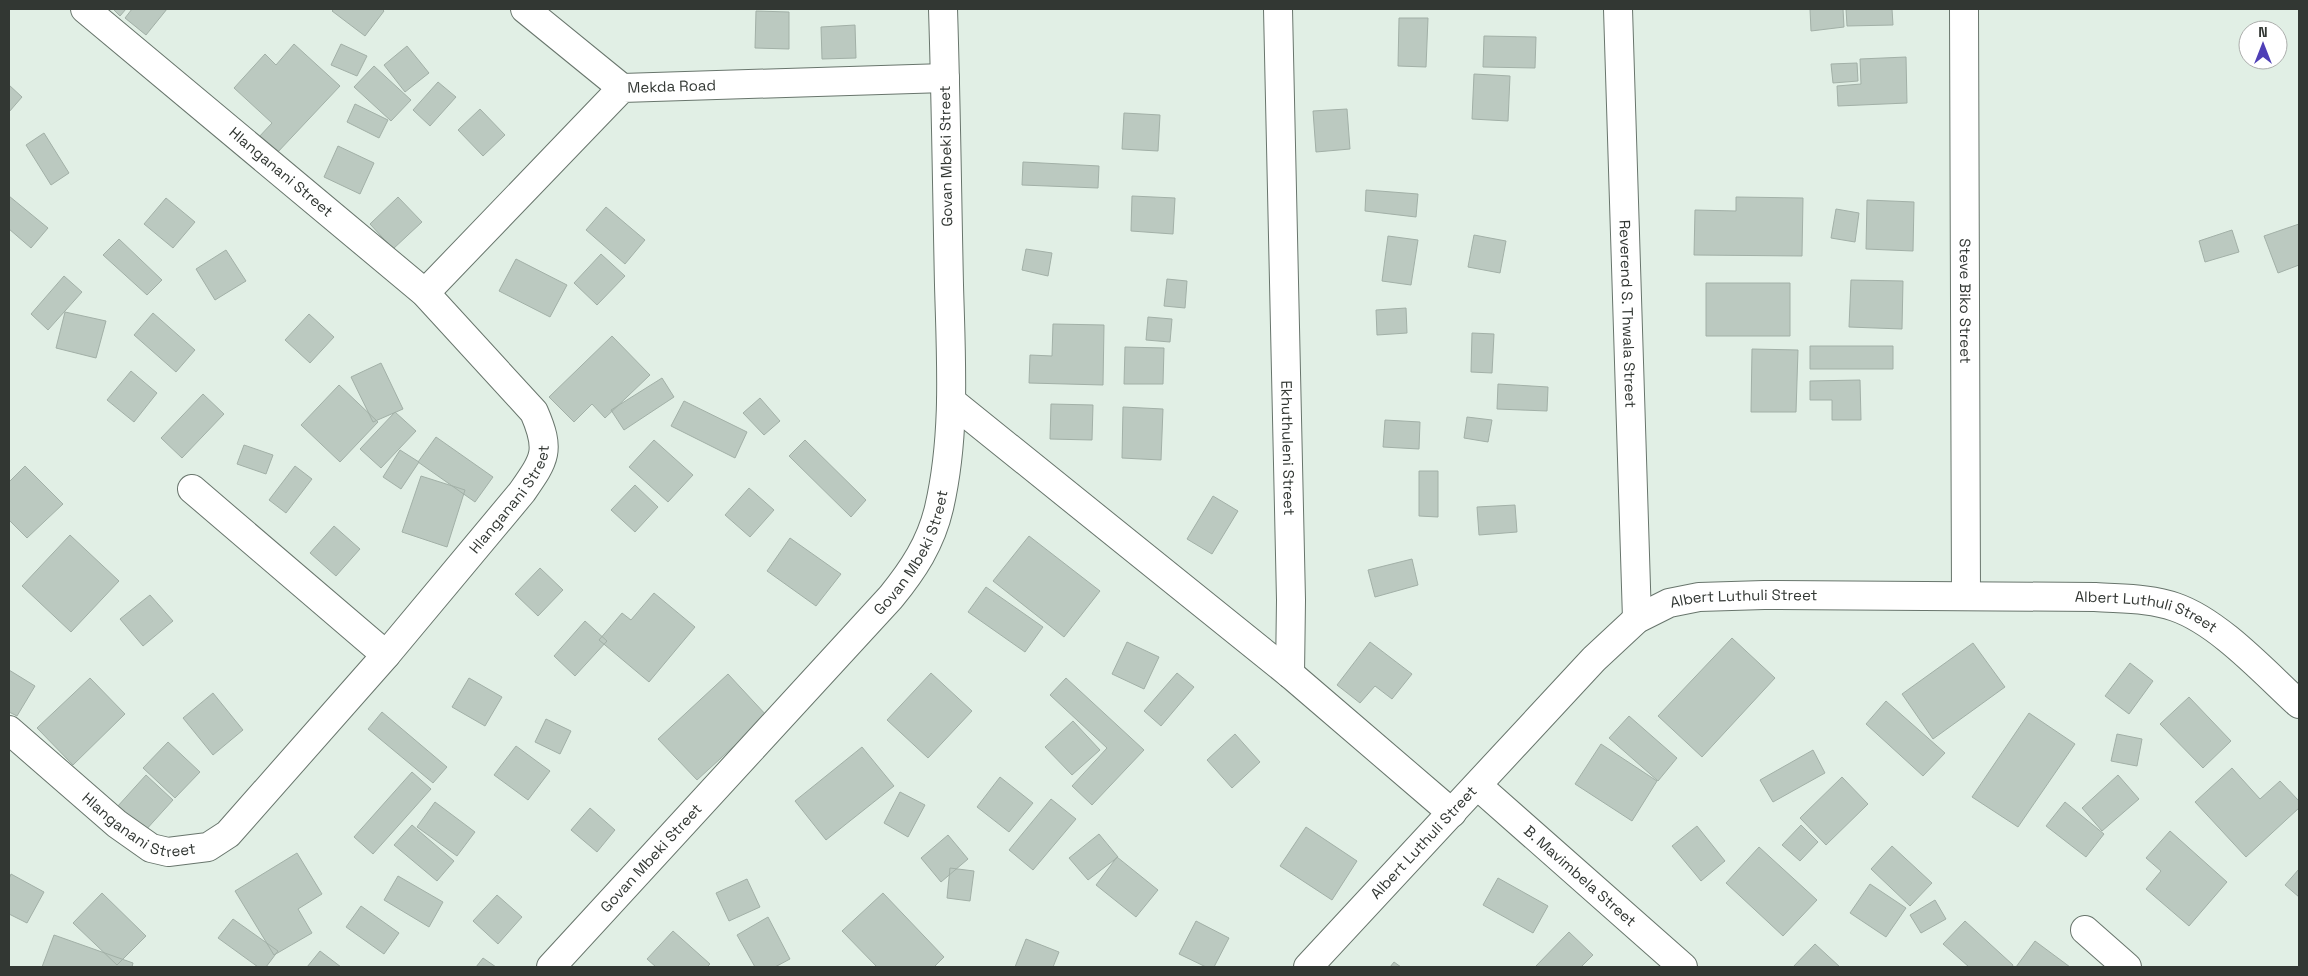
<svg xmlns="http://www.w3.org/2000/svg" width="2308" height="976" viewBox="0 0 2308 976" font-family="'Space Grotesk',sans-serif">
<style>
.building{fill:#bbc9c0;stroke:#a2b0a7}
.lines{fill:none;stroke-linecap:round;stroke-linejoin:round}
.minor-casing{stroke:#68756c;stroke-width:30}
.minor{stroke:#fff;stroke-width:28}
.labels{text-anchor:middle;stroke-width:5;stroke-linejoin:round;paint-order:stroke}
.street-label{font-size:15px;fill:#323733;stroke:#fff}
</style>
<rect width="100%" height="100%" fill="#e1efe5"/>
<path class="building" d="M113 9H126L120 16Z
M132 9H167L146 35 125 18Z
M334 9H382L384 11 365 36 332 11Z
M1810 9H1843L1844 27 1811 31Z
M1846 9H1892L1893 25 1847 26Z
M756 11 789 12V49L755 48Z
M1399 18H1428L1426 67 1398 66Z
M855 25 856 58 822 59 821 27Z
M1484 36 1536 37 1535 68 1483 67Z
M294 44 340 86 276 154 258 138 272 123 234 88 265 54 276 65Z
M341 44 367 56 357 76 331 65Z
M407 46 429 73 405 92 384 65Z
M1906 57 1907 103 1838 106 1837 86 1861 84 1860 59Z
M1857 63 1858 81 1833 83 1831 64Z
M374 66 411 100 391 121 354 87Z
M1474 74 1510 76 1508 121 1472 119Z
M438 82 456 97 430 126 413 110Z
M9 85 22 97 9 112Z
M355 104 388 120 379 138 347 122Z
M480 109 505 135 483 156 458 130Z
M1347 109 1350 149 1316 152 1313 111Z
M1124 113 1160 115 1158 151 1122 149Z
M44 133 69 173 51 185 26 145Z
M338 146 374 163 360 194 324 177Z
M1023 162 1099 166 1098 188 1022 185Z
M1366 190 1418 194 1416 217 1365 211Z
M9 196 48 228 31 248 9 229Z
M1132 196 1175 198 1173 234 1131 231Z
M398 197 422 222 393 249 370 224Z
M1736 197 1803 198 1802 256 1694 255 1695 210 1736 211Z
M166 198 195 222 173 248 144 224Z
M1867 200 1914 202 1913 251 1866 249Z
M606 207 645 240 625 264 586 230Z
M1836 209 1859 213 1855 242 1831 238Z
M2299 224V265L2278 273 2264 236Z
M2232 230 2239 252 2205 262 2199 241Z
M1474 235 1506 241 1500 273 1468 267Z
M1388 236 1418 240 1411 285 1382 281Z
M119 239 162 280 147 295 103 255Z
M1026 249 1052 253 1048 276 1022 270Z
M226 250 246 281 215 300 196 269Z
M601 254 625 276 597 305 574 283Z
M516 259 567 285 550 317 499 291Z
M64 276 82 292 48 330 31 314Z
M1167 279 1187 281 1185 308 1164 306Z
M1851 280 1903 281 1902 329 1849 327Z
M1706 283H1790V336H1706Z
M1406 308 1407 333 1377 335 1376 310Z
M65 312 106 321 96 358 56 348Z
M153 313 195 350 176 372 134 335Z
M309 314 334 337 310 363 285 340Z
M1148 317 1172 319 1170 342 1146 340Z
M1053 324 1104 325 1103 385 1029 383 1030 355 1052 356Z
M1472 333 1494 334 1492 373 1471 372Z
M612 336 650 375 605 418 592 404 574 422 549 397Z
M1810 346H1893V369H1810Z
M1125 347 1164 348 1163 384H1124Z
M1752 349 1798 350 1796 412H1751Z
M381 363 403 409 373 422 351 377Z
M131 371 157 393 134 422 107 400Z
M662 378 674 397 624 430 611 410Z
M1860 380 1861 420H1832V400H1810V381Z
M1498 384 1548 387 1547 411 1497 409Z
M339 385 378 422 340 462 301 425Z
M203 394 224 414 182 458 161 438Z
M760 398 780 421 764 435 743 413Z
M684 401 747 432 735 458 671 426Z
M1051 404 1093 405 1092 440 1050 439Z
M1123 407 1163 409 1161 460 1122 458Z
M395 412 416 431 381 468 360 449Z
M1467 417 1492 420 1488 442 1464 438Z
M1385 420 1420 422 1419 449 1383 447Z
M436 437 493 477 475 502 418 462Z
M654 440 693 475 668 502 629 467Z
M805 440 866 500 851 517 789 456Z
M244 445 273 455 266 474 237 464Z
M400 450 419 462 401 489 383 477Z
M25 466 63 504 27 538 9 520V482Z
M295 466 312 479 286 513 269 500Z
M1419 471H1438V517L1419 516Z
M421 476 465 490 447 547 402 532Z
M635 485 658 507 635 532 611 510Z
M749 488 774 510 750 537 725 515Z
M1213 496 1238 511 1212 554 1187 539Z
M1515 505 1517 532 1479 535 1477 507Z
M334 526 360 549 336 576 310 553Z
M70 535 119 581 71 632 22 586Z
M1029 536 1100 591 1064 637 993 581Z
M790 538 841 574 816 606 767 571Z
M1412 559 1418 585 1375 597 1368 570Z
M540 568 563 590 538 616 515 594Z
M986 587 1043 627 1025 652 968 612Z
M654 593 695 627 649 682 599 640 622 613 631 620Z
M150 595 173 621 143 646 120 619Z
M585 621 607 641 575 676 554 656Z
M1732 638 1775 678 1702 757 1658 716Z
M1127 642 1159 657 1144 689 1112 674Z
M1370 642 1412 674 1392 699 1375 686 1360 703 1337 685Z
M1973 643 2005 687 1933 739 1902 694Z
M2130 663 2153 681 2129 714 2105 696Z
M9 670 35 686 17 716 9 712Z
M931 673 972 711 928 758 887 720Z
M1177 673 1194 687 1161 726 1144 711Z
M728 674 767 716 697 780 658 739Z
M90 678 125 714 73 765 37 728Z
M469 678 502 697 485 726 452 707Z
M1066 678 1144 750 1092 805 1072 786 1107 748 1050 695Z
M213 693 243 730 213 755 183 718Z
M2189 697 2231 741 2203 768 2160 724Z
M1886 701 1945 753 1923 776 1866 724Z
M382 712 447 767 433 783 368 729Z
M2029 713 2075 744 2018 827 1972 797Z
M1629 716 1677 758 1658 781 1609 738Z
M546 719 571 731 560 754 535 742Z
M1073 721 1100 750 1072 775 1045 747Z
M1235 734 1260 762 1232 788 1207 760Z
M2117 734 2142 739 2137 766 2111 761Z
M168 742 200 772 175 798 143 768Z
M1601 744 1657 781 1632 821 1575 784Z
M516 746 550 771 528 800 494 775Z
M862 747 894 786 826 840 795 801Z
M1813 750 1825 773 1773 802 1760 780Z
M2232 768 2260 799 2280 781 2299 801V808L2246 857 2195 802Z
M412 772 431 789 373 854 354 837Z
M146 775 173 800 144 832 117 807Z
M2118 775 2139 799 2102 831 2082 808Z
M1000 777 1033 803 1009 832 977 807Z
M1842 777 1868 804 1826 845 1800 818Z
M900 792 925 805 908 837 884 823Z
M1051 799 1076 819 1033 870 1009 850Z
M435 802 475 832 457 856 417 827Z
M2065 802 2104 834 2086 857 2046 826Z
M590 808 615 830 597 852 571 830Z
M412 825 454 861 437 881 394 845Z
M1801 825 1818 842 1800 861 1782 845Z
M1697 826 1725 861 1701 881 1672 846Z
M1306 827 1357 861 1332 900 1280 866Z
M2170 831 2227 882 2189 926 2146 889 2161 871 2146 858Z
M1099 834 1118 857 1088 880 1069 858Z
M948 835 968 859 941 882 921 858Z
M1892 846 1932 883 1910 906 1871 869Z
M1759 847 1817 900 1783 936 1726 883Z
M297 853 322 894 298 909 312 933 274 955 235 891Z
M1117 857 1158 890 1136 917 1096 885Z
M950 868 974 871 970 901 947 898Z
M2299 869V897L2285 885Z
M11 874 44 892 27 923 9 914V879Z
M398 876 443 902 429 927 384 900Z
M1498 878 1548 906 1533 933 1483 905Z
M747 879 760 907 729 921 716 893Z
M1870 884 1906 908 1886 937 1850 913Z
M102 893 146 936 117 965 73 923Z
M883 893 944 957 934 967H877L842 931Z
M497 895 522 917 498 944 473 921Z
M1935 900 1946 919 1921 933 1910 915Z
M361 906 399 933 384 954 346 927Z
M768 917 790 959 775 967H755L737 935Z
M233 919 278 951 266 967H258L218 938Z
M1196 921 1229 938 1214 967H1206L1179 954Z
M1965 921 2013 965 2012 967H1969L1943 944Z
M673 931 710 964 707 967H656L647 959Z
M1569 932 1593 955 1581 967H1535Z
M54 935 133 963 132 967H42Z
M1026 939 1059 952 1053 967H1015Z
M2035 941 2070 967H2016Z
M1815 944 1840 967H1793Z
M320 951 341 967H307Z
M483 958 496 967H476Z
M1394 962 1401 967H1390Z"/>
<g class="lines">
<defs>
<g id="minor">
<path d="M525 9 622 88"/>
<path id="s1" d="M1278 9 1291 600 1290 674"/>
<path id="s2" d="M1618 9 1637 619"/>
<path id="s3" d="M1964 9 1966 595"/>
<path id="s4" d="M425 293 622 88 945 78"/>
<path d="M951 401 1290 674 1452 813"/>
<path d="M192 489 386 655"/>
<path id="s5" d="M9 730 117 824 151 848 168 852 208 847 228 834 386 655 522 492C545 459 551 451 534 412L425 293 85 9"/>
<path id="s6" d="M1478 786 1683 967"/>
<path d="M2085 930 2127 967"/>
<path id="s7" d="M551 967 891 597C913 570 931 543 939 508 956 435 951 359 949 285 947 193 946 101 943 9"/>
<path id="s8" d="M1308 967 1594 659 1637 619 1669 603 1699 597 1764 595 2095 597C2122 599 2150 598 2175 607 2219 622 2265 673 2299 704"/>
</g>
</defs>
<use href="#minor" class="minor-casing"/>
<use href="#minor" class="minor"/>
</g>
<g class="labels">
<g class="street-label">
<text dy="5" stroke="none"><textPath href="#s4" startOffset="334">Mekda Road</textPath></text>
<text transform="translate(946 156) rotate(-91)" y="5">Govan Mbeki Street</text>
<text transform="translate(281 172) rotate(40)" y="5">Hlanganani Street</text>
<text dy="5" stroke="none"><textPath href="#s3" startOffset="292">Steve Biko Street</textPath></text>
<text dy="5" stroke="none"><textPath href="#s2" startOffset="305">Reverend S. Thwala Street</textPath></text>
<text dy="5" stroke="none"><textPath href="#s1" startOffset="439">Ekhuthuleni Street</textPath></text>
<text dy="5" stroke="none"><textPath href="#s5" startOffset="705">Hlanganani Street</textPath></text>
<text dy="5" stroke="none"><textPath href="#s7" startOffset="552">Govan Mbeki Street</textPath></text>
<text dy="5" stroke="none"><textPath href="#s8" startOffset="590">Albert Luthuli Street</textPath></text>
<text dy="5" stroke="none"><textPath href="#s8" startOffset="995">Albert Luthuli Street</textPath></text>
<text dy="5" stroke="none"><textPath href="#s5" startOffset="165">Hlanganani Street</textPath></text>
<text dy="5" stroke="none"><textPath href="#s8" startOffset="170">Albert Luthuli Street</textPath></text>
<text dy="5" stroke="none"><textPath href="#s7" startOffset="148">Govan Mbeki Street</textPath></text>
<text dy="5" stroke="none"><textPath href="#s6" startOffset="136">B. Mavimbela Street</textPath></text>
</g>
</g>
<rect width="2308" height="976" fill="none" stroke="#323733" stroke-width="20"/>
<g transform="translate(2263 45)"><circle r="24" fill="#ffffff" stroke="#adafad"/>
<path d="M0-4L9 19L0 12L-9 19Z" fill="#4e3fb6"/>
<text y="-8" font-size="14" font-weight="bold" text-anchor="middle" fill="#323733">N</text>
</g>
</svg>
